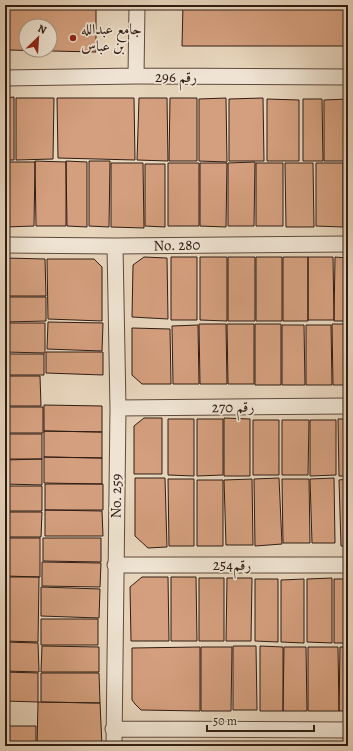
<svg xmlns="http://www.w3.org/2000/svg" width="353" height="751" viewBox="0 0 353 751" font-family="Alegreya,Amiri,serif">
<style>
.building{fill:#d49f7e;stroke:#301c13;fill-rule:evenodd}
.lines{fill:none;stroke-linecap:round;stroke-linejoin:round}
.minor-casing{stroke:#5e4a3d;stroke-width:17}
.minor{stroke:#efe4d3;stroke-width:15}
.poi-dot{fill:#8f2418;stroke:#efe4d3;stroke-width:1.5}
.labels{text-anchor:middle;stroke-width:3.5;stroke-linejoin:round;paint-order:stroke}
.poi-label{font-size:15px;fill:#301c13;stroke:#efe4d3;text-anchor:start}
.street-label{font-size:15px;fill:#301c13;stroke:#efe4d3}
</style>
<rect width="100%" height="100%" fill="#e7d5bc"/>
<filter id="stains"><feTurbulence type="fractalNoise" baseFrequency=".005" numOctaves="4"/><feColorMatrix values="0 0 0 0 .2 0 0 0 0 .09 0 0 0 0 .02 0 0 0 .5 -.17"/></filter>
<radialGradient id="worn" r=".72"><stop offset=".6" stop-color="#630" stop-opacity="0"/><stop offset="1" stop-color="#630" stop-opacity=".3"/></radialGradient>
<path class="building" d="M9 5H96V52L9 50ZM26 26H50V50H26Z
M183 5H348V46H182Z
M14 97V160H5V98Z
M16 98H54L53 159 16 160Z
M57 98H134L135 160 58 158Z
M139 98H167L168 161 137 160Z
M170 98H197V161H169Z
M226 98 227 162 199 161V99Z
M263 98 264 161H229V99Z
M267 99 299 100V161H267Z
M303 99H322L323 161H303Z
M348 99V161H324V100Z
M35 161 66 162V226H36Z
M66 161 87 162V227L67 226Z
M89 161H110L109 227 89 226Z
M5 162H35L34 226 5 227Z
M255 162 254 226H228V163Z
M111 163H143L144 228 111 227Z
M168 163H199V226H168Z
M200 163H227L226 227 200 226Z
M256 163H283V226H256Z
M285 163H313L314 227H286Z
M316 163H343V227L316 226Z
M344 163H348V226H344Z
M145 164H165V227L145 226Z
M144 257 167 258 168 319 132 317 133 265Z
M171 257H197V320H171Z
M200 257H227V321L200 320Z
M228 257H255V321H228Z
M256 257H282V321H256Z
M283 257H308V321H283Z
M308 257H333L334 320H308Z
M335 257 348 258V321H334Z
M5 258 45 259 46 296H5Z
M47 259H94L102 267V321L48 319Z
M5 297H46V321L5 322Z
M48 322 103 323 102 351 47 349Z
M5 323H45V353L5 352Z
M199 324H226L227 384H200Z
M227 324H254V384H228Z
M255 324H281V385H255Z
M332 324H348V385H333Z
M198 325 199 384H173L172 326Z
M282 325H304L305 385H282Z
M306 325H331L332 385H306Z
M132 328 170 329 171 384H142L132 375Z
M46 352H103V375L46 373Z
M5 354H44V375H5Z
M5 376H40L41 406H5Z
M44 405 102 406V432L44 431Z
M5 407H43V433H5Z
M144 418H162V474H134V426Z
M224 418 250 419V476H224Z
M168 419H194V476L168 475Z
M197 419H223V475L197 476Z
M338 419H348V476H339Z
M253 420H279V475H253Z
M282 420H309L308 475H282Z
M310 420H336V475L310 476Z
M44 431 102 432V458L44 457Z
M5 434H42V459H5Z
M44 457 102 458V484L44 483Z
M42 459V485L5 484V460Z
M135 478H165L167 547 148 548 135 536Z
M279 478 282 544 255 546 254 479Z
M334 478 335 543H312L310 479Z
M168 479H194V546H169Z
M252 479 253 545H226L224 480Z
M282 479H309L310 543H283Z
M348 479V546H341L339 480Z
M197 480H223V546H197Z
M45 484H103V510H45Z
M5 486H42V511H5Z
M45 510 102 511 103 536H45Z
M5 512H42L41 537H5Z
M5 538H40V577L5 576Z
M43 538H101V562L43 561Z
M42 562 101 563 100 587 42 586Z
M5 577H39L38 642 5 641Z
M142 577H168L169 641H131L130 587Z
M171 577H196L197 641H171Z
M199 578H224V641H199Z
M227 578H252L251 641H226Z
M332 578V643L307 642V579Z
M255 579H278V642L255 641Z
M304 579V643L281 642V580Z
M334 579H348V643H334Z
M41 587 100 589 99 618 41 616Z
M41 619H98V645H41Z
M5 642 38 643 39 672 5 671Z
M42 646 99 647V672H41Z
M233 646H256L257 710H233Z
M260 646 283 647V711H260Z
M200 647V711L141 710 135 704 132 700V648Z
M201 647H232L231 711H201Z
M284 647H306L307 711H283Z
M308 647H338L339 711H308Z
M340 647H348V711H339Z
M5 672 38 673V702L5 701Z
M41 673H99L100 703 41 702Z
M38 702 100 703 102 746H37Z
M5 726H36V746H5Z
M139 742H180V746H135Z
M212 742H238V746H212Z
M183 743H209V746H183Z
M243 743H269V746H243Z
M275 743H301V746H275Z
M305 743H331V746H305Z
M333 743H348V746H333Z"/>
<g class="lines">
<defs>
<path id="minor" d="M136 76 137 5
M5 78 136 76 348 77
M5 245 115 246 348 244
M118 408 348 406
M115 565H348
M113 729 348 730
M114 746 118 408 115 246"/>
</defs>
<use href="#minor" class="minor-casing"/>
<use href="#minor" class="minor"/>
</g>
<circle class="poi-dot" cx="73" cy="38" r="4"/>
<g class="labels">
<g class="poi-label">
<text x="81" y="34">جامع عبدالله<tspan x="81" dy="17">بن عباس</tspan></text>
</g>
<g class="street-label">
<text x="176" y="82">رقم 296</text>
<text transform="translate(177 245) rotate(-1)" y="5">No. 280</text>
<text transform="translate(233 407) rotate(-1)" y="5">رقم 270</text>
<text transform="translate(116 496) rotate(-89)" y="5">No. 259</text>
<text x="232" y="570">رقم254</text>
</g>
</g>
<rect width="353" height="751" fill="none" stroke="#e7d5bc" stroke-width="20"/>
<rect x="6" y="6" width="341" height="739" fill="none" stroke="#301c13" stroke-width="2"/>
<rect x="10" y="10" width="333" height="731" fill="none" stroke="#301c13"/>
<g transform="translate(38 38) rotate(25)"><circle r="19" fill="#efe4d3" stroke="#a39486"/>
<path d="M0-3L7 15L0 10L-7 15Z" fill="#8f2418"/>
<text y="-6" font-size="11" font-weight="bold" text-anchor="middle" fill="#301c13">N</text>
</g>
<path d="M207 725v6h107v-6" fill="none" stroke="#301c13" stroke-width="2"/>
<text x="213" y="725" font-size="12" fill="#301c13" stroke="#efe4d3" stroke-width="3" paint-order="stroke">50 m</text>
<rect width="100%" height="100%" filter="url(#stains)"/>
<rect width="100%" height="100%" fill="url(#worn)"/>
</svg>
